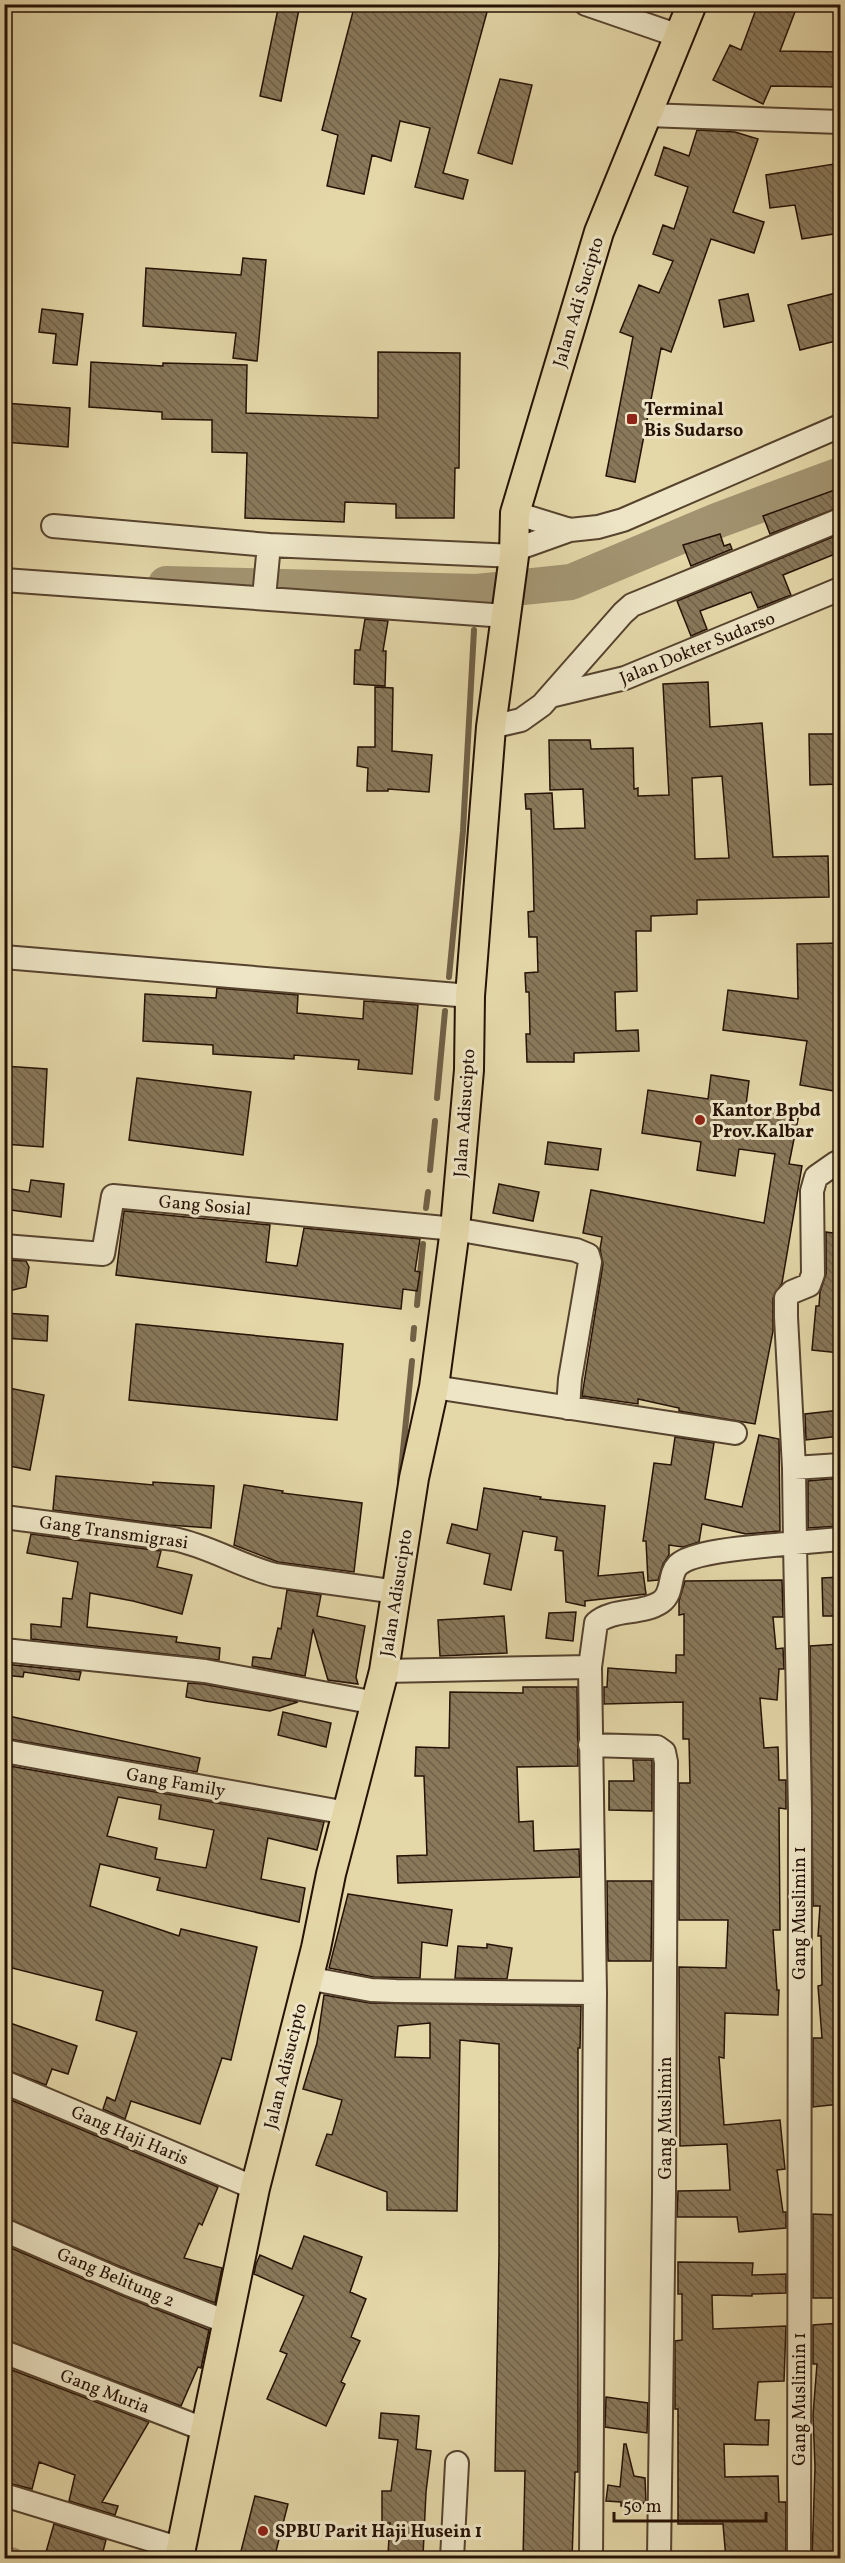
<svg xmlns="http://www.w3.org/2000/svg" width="845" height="2563" viewBox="0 0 845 2563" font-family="Vollkorn,serif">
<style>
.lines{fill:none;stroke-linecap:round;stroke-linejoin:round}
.stream{stroke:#716046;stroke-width:6}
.canal{stroke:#a39471;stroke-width:21}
.river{stroke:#a39471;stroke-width:36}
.building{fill:url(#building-back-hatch);stroke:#261206;stroke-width:1.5;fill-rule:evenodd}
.minor-casing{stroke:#56432e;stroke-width:26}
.major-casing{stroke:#261206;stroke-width:32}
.minor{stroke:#ede5c6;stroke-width:22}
.major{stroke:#e4d7a8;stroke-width:28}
.poi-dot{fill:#8f2418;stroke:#ede5c6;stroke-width:2}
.labels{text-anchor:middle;stroke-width:6;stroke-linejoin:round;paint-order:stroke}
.street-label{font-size:18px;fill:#261206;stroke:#ede5c6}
.poi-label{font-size:18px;font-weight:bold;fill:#261206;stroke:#ede5c6;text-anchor:start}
</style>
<defs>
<pattern id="building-back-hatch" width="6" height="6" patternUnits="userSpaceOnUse" patternTransform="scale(1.5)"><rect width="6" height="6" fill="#89785a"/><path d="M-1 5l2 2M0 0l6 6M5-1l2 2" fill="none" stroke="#706148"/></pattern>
</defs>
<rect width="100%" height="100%" fill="#e4d7a8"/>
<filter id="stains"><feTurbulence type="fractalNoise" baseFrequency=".00333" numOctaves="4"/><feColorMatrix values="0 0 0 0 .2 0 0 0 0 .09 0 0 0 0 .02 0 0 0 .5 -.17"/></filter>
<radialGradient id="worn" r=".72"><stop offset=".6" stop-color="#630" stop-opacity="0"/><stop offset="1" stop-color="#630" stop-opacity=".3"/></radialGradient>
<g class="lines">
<path class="stream" d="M477 596V592
M449 977 463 831 474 630
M437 1098 445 1011
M430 1170 435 1121
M426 1208 428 1192
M417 1305 423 1244
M413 1339 414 1328
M400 1480 412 1361"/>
<path class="canal" d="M4 2556 13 2558"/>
<path class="river" d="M166 584 477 592 571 582 719 520 840 475"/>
</g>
<path class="building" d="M279 4H300L281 101 260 96Z
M355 4H460L487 12 443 173 468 180 463 199 415 187 430 128 400 121 391 161 372 155 364 194 327 186 338 135 322 130Z
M758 4H798L780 51 840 52V87L771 86 763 104 713 80 730 45 741 50Z
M500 79 532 85 512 164 478 153Z
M697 130 735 132 758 139 733 212 764 222 754 253 711 239 671 352 661 348 635 482 606 476 633 337 620 332 639 285 659 293 673 261 653 254 663 225 674 229 688 187 655 175 664 147 689 156Z
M834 164 840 209V233L802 239 795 205 770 208 766 175Z
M243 258 266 260 257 361 233 358 236 333 143 326 146 268 241 275Z
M840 292V340L800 350 788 305Z
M748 294 754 321 724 327 719 300Z
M42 309 83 314 77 365 53 363 56 334 39 332Z
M378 352 460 353 459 468H455L454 518H396V504L345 502 344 522 245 518 247 453 212 452V420L162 419V412L89 407 91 362 163 366V363L247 365 246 413 378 418Z
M4 403 70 408 68 447 4 442Z
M840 488V507L770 534 763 516Z
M720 534 724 546 730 544 732 549 691 566 683 545Z
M840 534V552L783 575 791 595 758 608 751 592 700 611 707 629 691 636 677 601Z
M365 619 388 621 383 651H386L385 686 354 684 355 650H360Z
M708 682 710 727 762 723 773 857 828 856 829 897 697 900V914L651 916V931H636L637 991 615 992 616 1031 638 1030 639 1051 574 1053V1062H527L526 1034H530L529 992H526L525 973 538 972 537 937H529L528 912 534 911 533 868 531 809H526L525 794 552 793 554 829 585 828 583 789 550 790 549 740H590L591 749 633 748 634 789 638 788V796L669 795 663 684ZM722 776 729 858 695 859 692 778Z
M375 687 393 688 392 751 432 755 429 792 388 789V791H367L368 768 357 766 358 747H375Z
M809 734H840V784L810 785Z
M840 943V1092L800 1085 807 1041 723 1030 728 990 798 999 797 944Z
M217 988 298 995 297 1013 363 1019 364 1001 418 1005 412 1074 358 1069 359 1060 294 1055V1059L213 1054V1045L143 1041 145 994 216 998Z
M4 1066 47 1069 43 1147 4 1144Z
M711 1075 749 1081 746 1105 799 1114 789 1164 802 1166 782 1283 773 1298V1331L755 1424 679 1411V1408L638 1399V1404L582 1396 603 1264 600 1249 602 1237 583 1233 591 1190 764 1223 775 1154 739 1149 735 1176 697 1170 701 1142 642 1133 648 1090 708 1099Z
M137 1078 251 1092 243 1155 129 1140Z
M548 1142 601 1149 598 1170 545 1164Z
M31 1180 64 1184 61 1217 4 1209V1188L29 1192Z
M499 1184 539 1192 533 1221 493 1213Z
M124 1211 270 1225 266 1262 297 1266 304 1228 420 1239 415 1271 420 1272 417 1291 403 1289 401 1309 116 1275Z
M826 1232 840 1234V1353L812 1350 816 1306H819L820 1292 826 1274Z
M4 1260 26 1261 29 1267 26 1287 4 1292Z
M4 1313 48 1316 47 1341 4 1338Z
M136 1324 343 1344 337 1420 129 1400Z
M4 1387 44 1395 30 1470 4 1465Z
M840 1410V1436L806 1440 805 1414Z
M759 1435 779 1439 780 1531 746 1534 702 1524 699 1542 683 1547 669 1545V1555L663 1564 658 1580 648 1581 646 1541H643L654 1463 671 1465 675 1437 714 1443 705 1499 742 1507Z
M56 1476 153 1485V1482L214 1486 211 1528 168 1525 53 1510Z
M840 1478V1526L808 1528V1481Z
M244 1485 283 1491 282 1493 362 1503 354 1572 278 1562 234 1545Z
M484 1488 541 1497 540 1499 605 1506 598 1576 643 1572 646 1594 585 1601V1606L566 1602 563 1551 555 1550 557 1537 523 1531 511 1590 484 1584 490 1554 447 1543 452 1524 477 1530Z
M31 1534 161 1551 157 1567 192 1575 182 1614 133 1601 90 1593 87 1627 177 1637 176 1642 220 1648 219 1660 31 1639V1624L61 1627 63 1598 72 1599 78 1562 27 1553Z
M840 1577V1616H823L822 1578Z
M782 1580 783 1617H773L776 1649 783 1648 784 1669H779L777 1700 760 1698 764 1748 778 1747 779 1780H786V1809L779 1808 780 1930H773L777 1990H779L778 2015 725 2013 724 2058 719 2057 724 2125 780 2120 785 2169 777 2170 783 2212H786V2228L739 2232 737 2217H677L678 2191 730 2190 727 2144 680 2146 679 1967 726 1968 728 1920H679V1783H690L689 1739H683V1702L604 1704V1687H607L608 1668 676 1673V1655H684V1614L679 1615V1601L685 1581Z
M287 1590 321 1595 317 1616 365 1626 356 1677 358 1684 328 1680 313 1629 305 1676 252 1666 253 1657 271 1659 278 1628 281 1629Z
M576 1612 573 1641 546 1638 549 1613Z
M504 1616 507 1653 440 1656 438 1620Z
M840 1644V2104L813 2107V2038H822L818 1986 822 1985 821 1936H818L820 1906H813L810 1646Z
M4 1664 81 1672 79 1680 24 1672 23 1677 4 1675Z
M188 1683 203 1684 298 1702 270 1711 205 1701 186 1697Z
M523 1687H577L578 1766 517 1767 519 1822 533 1821 534 1851 579 1849 580 1877 398 1883 397 1856 427 1855 424 1776H415L416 1747 449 1748 450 1692 523 1693Z
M283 1712 331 1723 326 1747 278 1735Z
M4 1715 200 1758 197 1772 4 1738Z
M633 1760H652V1811L609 1810V1781H634Z
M4 1765 324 1822 317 1850 268 1838 261 1879 305 1888 299 1922 157 1890 160 1878 100 1864 90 1906 179 1936 181 1929 257 1947 231 2060 222 2058 200 2124 131 2101 125 2119 103 2109 107 2097 115 2101 137 2032 96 2020 103 1991 4 1966ZM118 1797 161 1805 159 1819 214 1830 206 1868 155 1859 157 1848 107 1836Z
M607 1881H652L651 1961H608Z
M348 1894 452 1910 447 1946 422 1942 420 1978 373 1977 329 1968Z
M487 1944 512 1948 507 1979 455 1978 458 1946 487 1948Z
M324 1995 370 2003 581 2006 580 2048H578V2472H575L572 2559H523L525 2471H495L499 2254V2044L460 2040 457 2211 387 2210V2192L316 2165 327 2134 332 2135 342 2100 303 2089 317 2043ZM430 2023V2058L395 2057 398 2026Z
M4 2021 77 2046 68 2074 52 2069 46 2085 4 2069Z
M4 2097 218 2187 202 2225 199 2223 184 2258 222 2268 215 2303 133 2272 4 2217Z
M813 2214 840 2215V2298H813Z
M304 2236 362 2257 350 2292 366 2299 351 2337 360 2341 341 2382 345 2384 326 2426 267 2399 287 2354 280 2351 304 2296 254 2274 256 2264 260 2255 292 2269Z
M4 2245 123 2296 209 2330 201 2368 198 2367 181 2406 4 2339Z
M678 2262 753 2263 752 2275 786 2274V2293L752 2294V2296L712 2295 713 2329 786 2326 784 2381 758 2382 755 2420H769L768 2445 724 2444 725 2477 778 2476 779 2502H786V2559H726L723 2524H678V2409H675V2341L682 2340V2294H678Z
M840 2323V2559H812L815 2467 813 2415 817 2364H813V2325Z
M4 2367 149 2422 102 2502 118 2506 115 2515 69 2501 75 2475 39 2462 32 2489 4 2482Z
M606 2397 648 2403 647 2433 605 2427Z
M381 2413 419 2416 416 2449 431 2451 426 2492 423 2556 388 2554 390 2523H382V2491H391L398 2440 379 2438Z
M624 2444H626L634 2476 645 2478 646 2502H644L641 2507 621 2506V2502L606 2501 608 2485 620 2487Z
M255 2496 288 2504 274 2559H239Z
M54 2524 106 2540 101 2559H44Z"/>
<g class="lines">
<defs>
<path id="minor" d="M586 4 679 36
M647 115 840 122
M515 513 570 530
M53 526 269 545 514 556
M514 550 570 530 598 527 623 520 840 426
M4 580 506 616
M264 597 269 545
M550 696 625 678 840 589
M491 727 521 720 542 705 623 613 632 605 840 520
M4 957 470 996
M840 1164 836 1163 816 1177 812 1191 813 1274 809 1285 792 1292 786 1298V1317L794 1468 795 1543 840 1539
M4 1246 103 1254 113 1196 455 1229 576 1250 588 1255 590 1262 570 1379 568 1408
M434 1387 735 1433
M794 1468 840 1465
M4 1517 174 1539C209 1546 240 1566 275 1575L397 1592
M4 1650 205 1671 376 1703
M590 1667 596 1623C613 1608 642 1615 661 1602 674 1593 668 1575 678 1565 695 1549 770 1546 795 1543L800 1811 799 2558
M384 1671 590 1667 595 1993 591 2558
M590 1745 657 1747 664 1752 666 1762 664 2195 659 2558
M4 1751 347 1813
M307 1978 371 1990 396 1991 595 1993
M4 2082 255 2188
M4 2230 128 2284 227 2322
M4 2352 206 2430
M4 2495 181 2549
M452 2558 457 2463"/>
<path id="major" d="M179 2558 255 2188 316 1948 331 1874 384 1671 414 1478 434 1387 455 1229 469 1070 470 996 491 727 514 556 515 513 599 232 692 4"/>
</defs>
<use href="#minor" class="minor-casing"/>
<use href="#major" class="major-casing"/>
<use href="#minor" class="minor"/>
<use href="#major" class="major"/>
</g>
<g class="poi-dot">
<rect x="626" y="413" width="12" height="12" rx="3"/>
<circle cx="700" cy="1120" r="6"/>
<circle cx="263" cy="2531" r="6"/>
</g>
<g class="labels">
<g class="street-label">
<text transform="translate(578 302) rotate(-73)" y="6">Jalan Adi Sucipto</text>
<text transform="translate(697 648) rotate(-22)" y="6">Jalan Dokter Sudarso</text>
<text transform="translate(464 1113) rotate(-86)" y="6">Jalan Adisucipto</text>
<text transform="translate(205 1205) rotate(5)" y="6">Gang Sosial</text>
<text transform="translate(114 1532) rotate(8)" y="6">Gang Transmigrasi</text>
<text transform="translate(396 1593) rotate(-81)" y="6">Jalan Adisucipto</text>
<text transform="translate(176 1782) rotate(10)" y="6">Gang Family</text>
<text transform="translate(799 1913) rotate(-90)" y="6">Gang Muslimin 1</text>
<text transform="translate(285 2066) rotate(-76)" y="6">Jalan Adisucipto</text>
<text transform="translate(665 2118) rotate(-90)" y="6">Gang Muslimin</text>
<text transform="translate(130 2135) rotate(23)" y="6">Gang Haji Haris</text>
<text transform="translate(116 2277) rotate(23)" y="6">Gang Belitung 2</text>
<text transform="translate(105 2391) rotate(21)" y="6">Gang Muria</text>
<text transform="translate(799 2399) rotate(-90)" y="6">Gang Muslimin 1</text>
</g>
<g class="poi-label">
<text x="644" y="415">Terminal<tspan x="644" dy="21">Bis Sudarso</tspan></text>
<text x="712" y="1116">Kantor Bpbd<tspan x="712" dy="21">Prov.Kalbar</tspan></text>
<text x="275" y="2537">SPBU Parit Haji Husein 1</text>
</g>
</g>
<rect width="845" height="2563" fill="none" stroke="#e4d7a8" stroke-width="24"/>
<rect x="6" y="6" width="833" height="2551" fill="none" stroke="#261206" stroke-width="3"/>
<rect x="12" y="12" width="821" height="2539" fill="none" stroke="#261206" stroke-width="1.5"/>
<path d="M614 2512v9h152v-9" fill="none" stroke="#261206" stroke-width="3"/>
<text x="623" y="2512" font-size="18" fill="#261206" stroke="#ede5c6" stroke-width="4.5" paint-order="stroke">50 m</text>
<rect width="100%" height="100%" filter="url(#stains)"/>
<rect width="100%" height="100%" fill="url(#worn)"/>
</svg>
